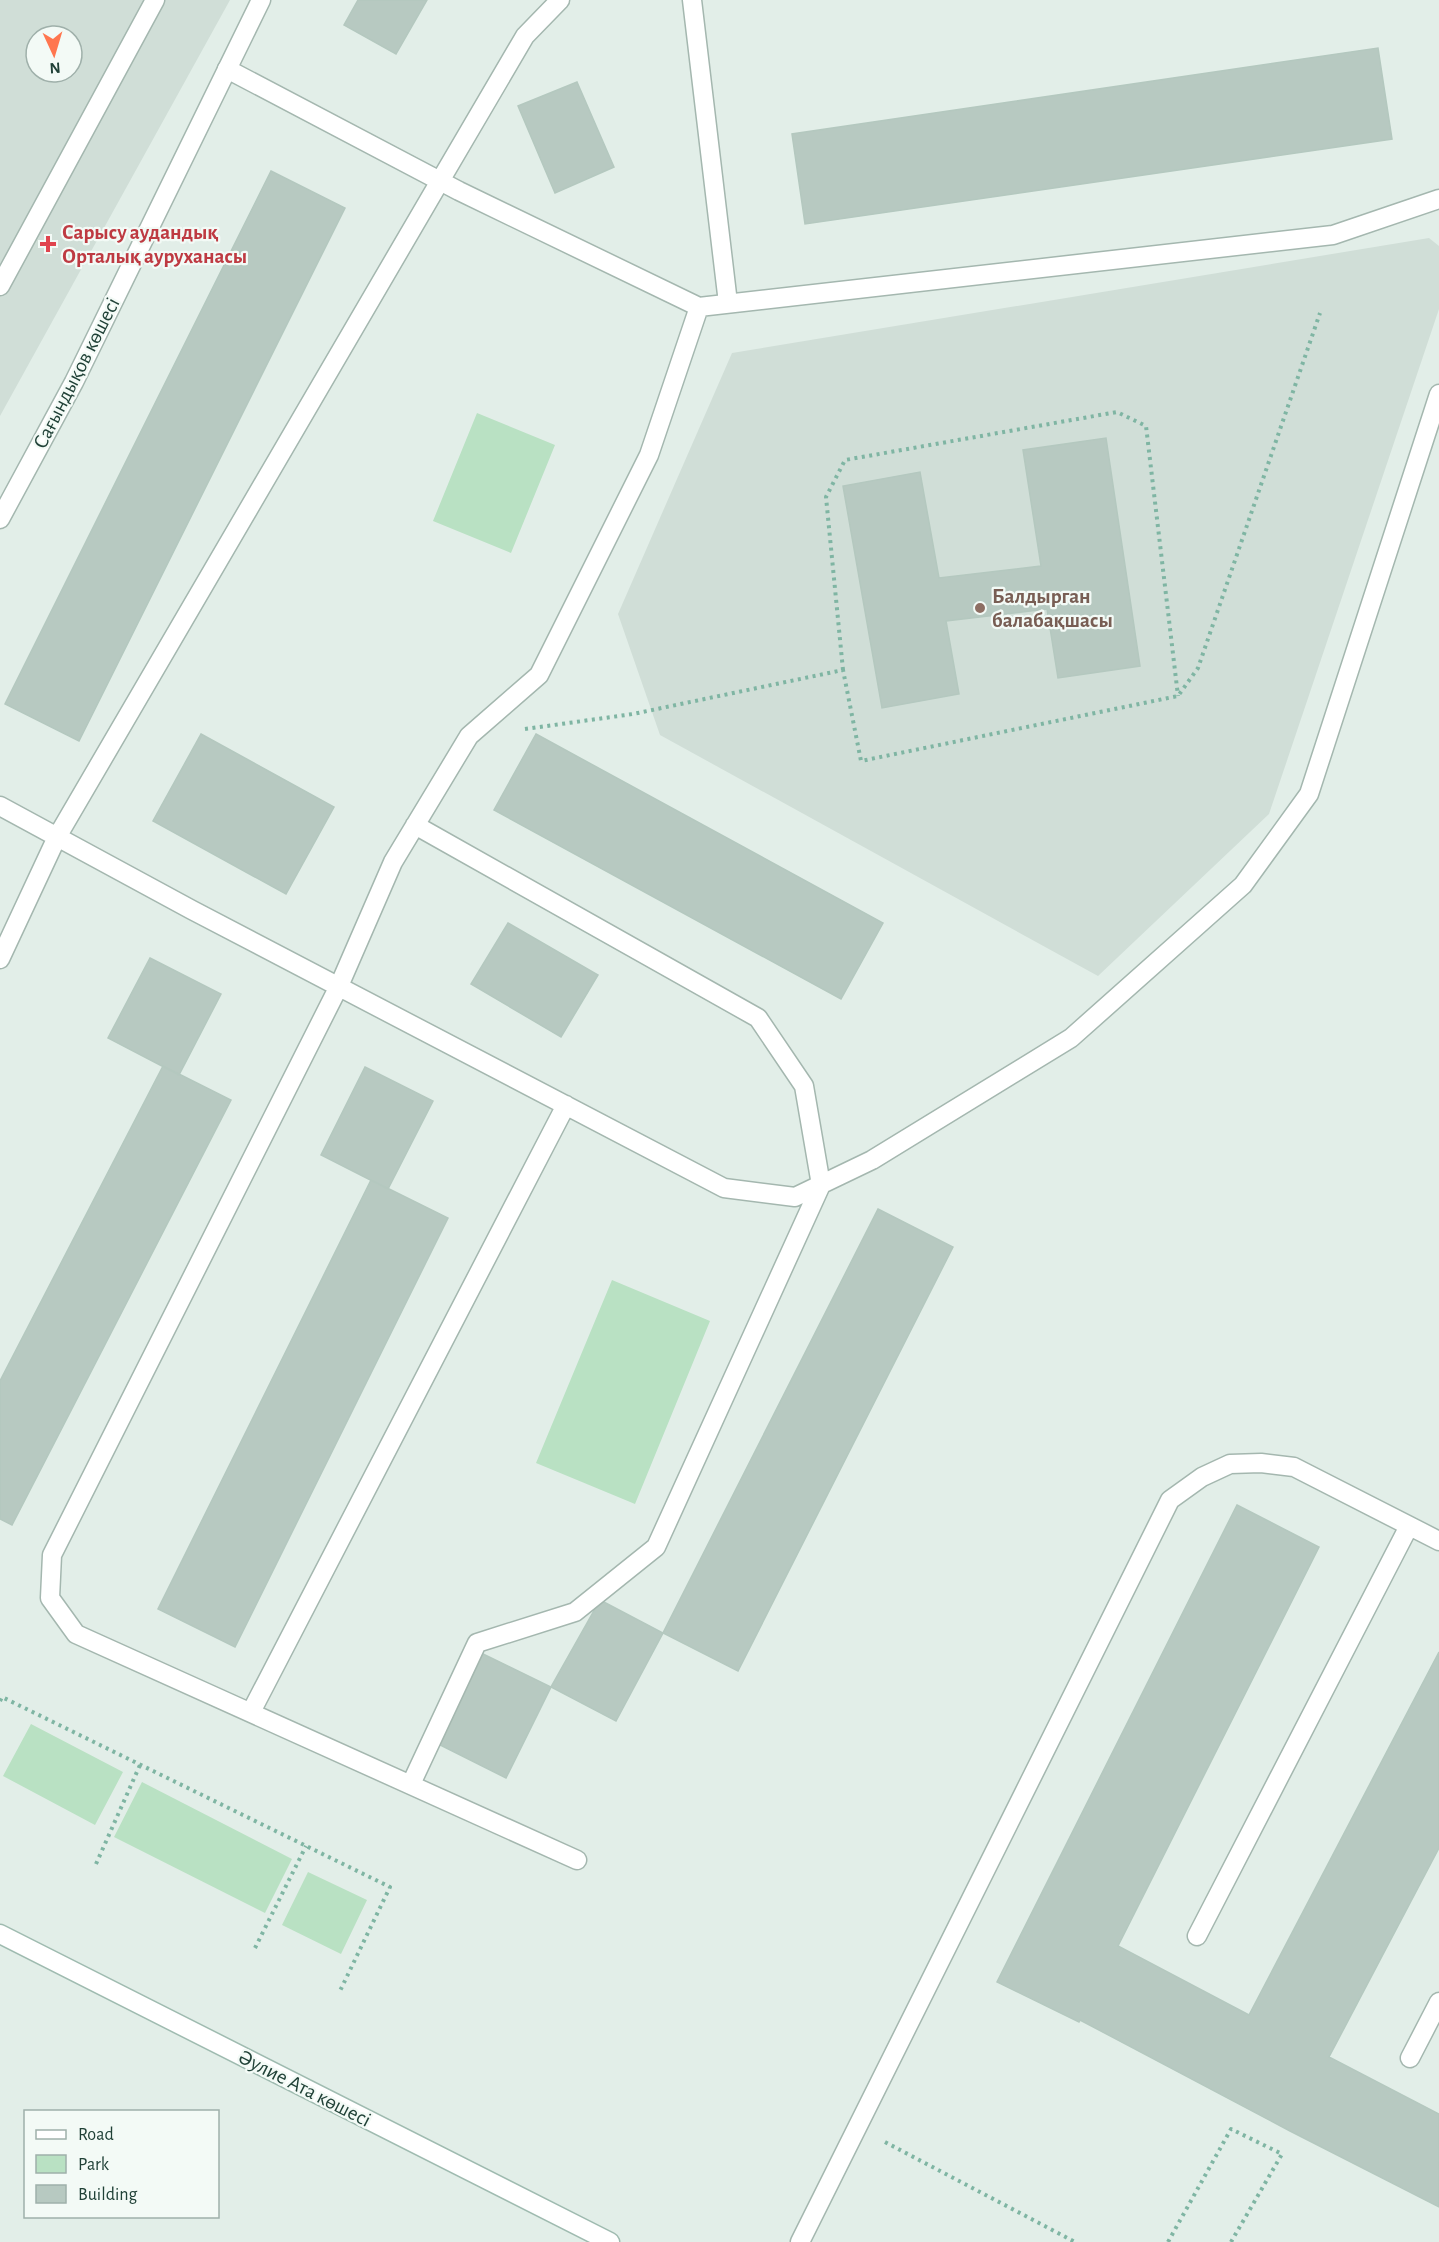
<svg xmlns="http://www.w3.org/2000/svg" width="1439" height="2242" viewBox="0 0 1439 2242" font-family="'Alegreya Sans',sans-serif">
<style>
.built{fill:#d0ded7;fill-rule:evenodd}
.green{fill:#b9e1c3}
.building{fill:#b7c9c1;stroke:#b4c8bf;stroke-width:1.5}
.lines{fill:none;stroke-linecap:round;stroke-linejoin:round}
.lane-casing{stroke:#a4b7af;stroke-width:21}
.street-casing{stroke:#a4b7af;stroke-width:21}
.secondary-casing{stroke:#9fbbb0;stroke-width:21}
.path{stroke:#7fb5a3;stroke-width:4;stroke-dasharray:3 4.5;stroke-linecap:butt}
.lane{stroke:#fff;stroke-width:18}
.street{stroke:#fff;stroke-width:18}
.secondary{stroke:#fff;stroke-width:18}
.health-dot{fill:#e0444e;stroke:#f3faf6;stroke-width:2}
.education-dot{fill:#8d6e63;stroke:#f3faf6;stroke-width:2}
.labels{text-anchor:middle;stroke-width:4.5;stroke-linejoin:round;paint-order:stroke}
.health-label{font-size:21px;font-weight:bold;fill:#be3a42;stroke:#f3faf6;text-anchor:start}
.street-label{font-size:21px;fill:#204137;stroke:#f3faf6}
.education-label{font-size:21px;font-weight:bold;fill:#785e54;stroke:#f3faf6;text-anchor:start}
</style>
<rect width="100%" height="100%" fill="#e2eee8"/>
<path class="built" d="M0 0H230L0 416ZM36 36H72V72H36Z
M1429 238 1439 246V309L1269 814 1098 976 660 735 618 614 732 353Z"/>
<path class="green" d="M477 413 555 445 511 553 433 521Z
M612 1280 710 1321 635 1504 536 1463Z
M31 1724 123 1772 95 1825 3 1776Z
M142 1782 292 1859 265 1913 114 1837Z
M308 1872 367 1900 341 1954 282 1925Z"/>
<path class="building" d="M358 0H427L396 54 344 25Z
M1378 48 1392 139 805 224 792 134Z
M577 82 614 167 555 193 518 106Z
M271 171 345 208 79 741 5 704Z
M1106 438 1140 666 1058 678 1047 609 946 621 959 694 882 708 843 486 920 472 939 578 1041 566 1023 450Z
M201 734 334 807 286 894 153 821Z
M536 734 883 923 841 999 494 810Z
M508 923 598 975 561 1037 471 984Z
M150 958 221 994 179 1075 108 1038Z
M163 1066 231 1100 12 1525 0 1519V1381Z
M365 1067 433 1101 388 1189 321 1155Z
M371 1180 448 1218 235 1647 158 1609Z
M878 1209 953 1247 738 1671 663 1633Z
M1237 1505 1319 1547 1118 1946 1249 2015 1439 1652V1848L1329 2057 1439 2114V2207L1290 2131 1080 2020 1079 2022 997 1982Z
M600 1600 663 1633 616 1721 551 1687Z
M481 1653 551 1687 506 1778 436 1743Z"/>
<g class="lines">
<defs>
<path id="lane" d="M692 0 728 303
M227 69 459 191 699 307 1333 235 1439 199
M0 286 155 0
M0 806 192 910 724 1188 795 1197 872 1160 1071 1038 1243 885 1309 794 1439 394
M0 959 57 837 440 181 525 36 560 0
M251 1712 566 1105
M411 1784 477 1643 575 1612 656 1547 821 1185 804 1086 758 1018 415 825
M577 1860 76 1634 50 1598 52 1555 339 986 393 862 469 736 539 675 649 455 699 307
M1197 1936 1409 1526
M1410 2058 1439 2002
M800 2242 1170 1500 1202 1477 1230 1464 1261 1463 1294 1467 1439 1541"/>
<path id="street" d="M0 519 74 382 261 0"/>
<path id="secondary" d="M0 1934 610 2242"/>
</defs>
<use href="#lane" class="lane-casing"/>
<use href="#street" class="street-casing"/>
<use href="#secondary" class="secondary-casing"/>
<path class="path" d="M843 670 826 497 845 460 1117 412 1146 426 1178 696
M525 729 633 714 843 670 861 761 1178 696 1198 668 1320 313
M0 1701 2 1697 390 1887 339 1993
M96 1864 140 1765
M255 1948 306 1846
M885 2142 1075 2242
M1168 2242 1231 2129 1282 2154 1231 2242"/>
<use href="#lane" class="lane"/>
<use href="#street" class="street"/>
<use href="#secondary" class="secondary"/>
</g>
<path class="health-dot" d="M45 235h6v6h6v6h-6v6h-6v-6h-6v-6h6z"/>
<circle class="education-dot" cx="980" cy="608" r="6"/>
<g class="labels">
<g class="health-label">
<text x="62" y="239">Сарысу аудандық<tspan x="62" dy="24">Орталық ауруханасы</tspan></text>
</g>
<g class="street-label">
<text transform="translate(76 373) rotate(-63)" y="7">Сағындықов көшесі</text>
<text transform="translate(305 2088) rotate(27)" y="7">Әулие Ата көшесі</text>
</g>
<g class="education-label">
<text x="992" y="603">Балдырган<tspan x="992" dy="24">балабақшасы</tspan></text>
</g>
</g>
<rect x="24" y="2110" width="195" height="108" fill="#f3faf6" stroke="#9fb0aa" stroke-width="1.5"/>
<rect x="36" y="2130" width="30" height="9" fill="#ffffff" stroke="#9fb0aa" stroke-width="1.5"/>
<text x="78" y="2140" font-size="18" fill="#204137">Road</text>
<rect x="36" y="2155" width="30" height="18" fill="#b9e1c3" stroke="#9fb0aa" stroke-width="1.5"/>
<text x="78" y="2170" font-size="18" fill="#204137">Park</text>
<rect x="36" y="2185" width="30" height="18" fill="#b7c9c1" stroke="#9fb0aa" stroke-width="1.5"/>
<text x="78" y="2200" font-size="18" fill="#204137">Building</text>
<g transform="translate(54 54) rotate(176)"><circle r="28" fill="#f3faf6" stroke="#9fb0aa" stroke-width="1.5"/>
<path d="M0-4.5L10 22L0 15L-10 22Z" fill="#ff764f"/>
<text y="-9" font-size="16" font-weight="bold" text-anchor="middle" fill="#204137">N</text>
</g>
</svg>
